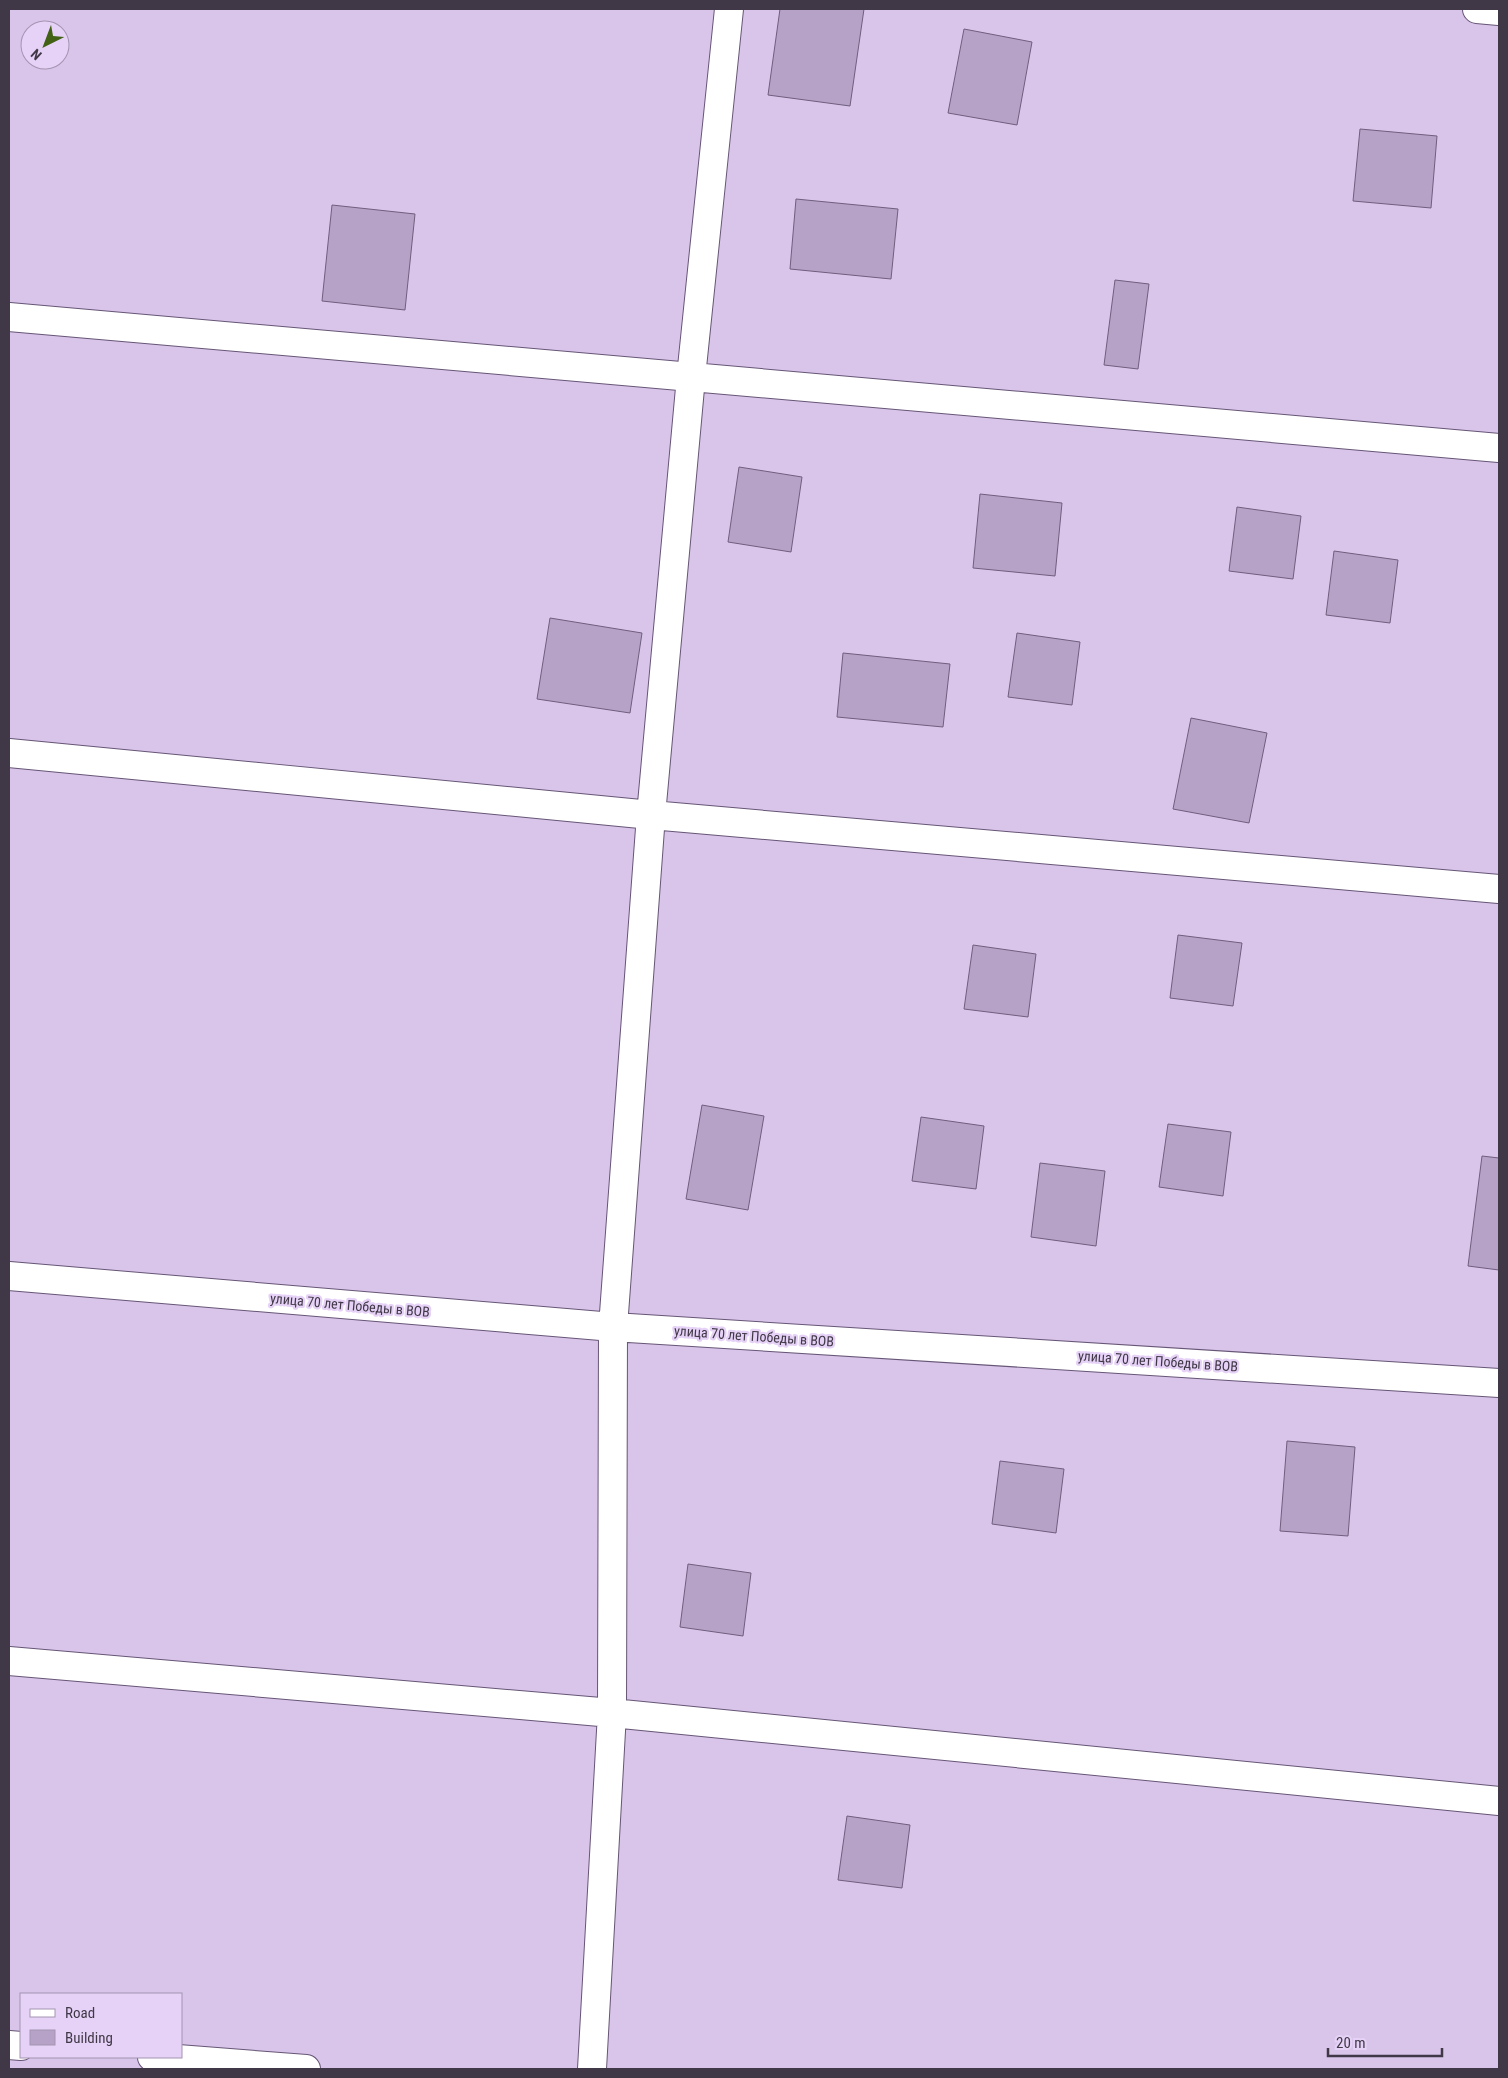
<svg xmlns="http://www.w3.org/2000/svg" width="1508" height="2078" viewBox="0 0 1508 2078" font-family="'Roboto Condensed',sans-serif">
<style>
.building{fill:#b5a2c6;stroke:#705e7e}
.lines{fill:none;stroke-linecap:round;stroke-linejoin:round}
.minor-casing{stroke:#665575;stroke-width:30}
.minor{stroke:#fff;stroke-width:28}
.labels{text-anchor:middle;stroke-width:4.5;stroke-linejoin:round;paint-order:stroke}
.street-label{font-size:14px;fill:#403847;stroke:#e6d2f7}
</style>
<rect width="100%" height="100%" fill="#d9c5ea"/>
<path class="building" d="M780 9H864L850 106 768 95Z
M964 29 1032 42 1017 125 948 113Z
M1360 129 1437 136 1431 208 1353 201Z
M796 199 898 209 891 279 790 269Z
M332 205 415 214 405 310 322 301Z
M1115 280 1149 284 1138 369 1104 365Z
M739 467 802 477 791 552 728 542Z
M980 494 1062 503 1055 576 973 568Z
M1237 507 1301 516 1293 579 1229 571Z
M1334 551 1398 560 1390 623 1326 615Z
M550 618 642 633 630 713 537 699Z
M1017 633 1080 642 1072 705 1008 697Z
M843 653 950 664 943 727 837 717Z
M1191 718 1267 733 1249 823 1173 809Z
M1178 935 1242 943 1233 1006 1170 998Z
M973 945 1036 954 1028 1017 964 1009Z
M702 1105 764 1116 748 1210 686 1199Z
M921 1117 984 1126 976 1189 912 1181Z
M1168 1124 1231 1132 1223 1196 1159 1187Z
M1482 1156 1499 1158V1270L1468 1266Z
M1040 1163 1105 1171 1096 1246 1031 1237Z
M1287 1441 1355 1447 1348 1536 1280 1531Z
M1000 1461 1064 1469 1056 1533 992 1524Z
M688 1564 751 1573 743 1636 680 1627Z
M847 1816 910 1825 902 1888 838 1880Z"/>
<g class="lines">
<defs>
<path id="minor" d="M1477 9 1499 11
M9 317 1499 448
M9 753 651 815 1499 889
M9 1276 613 1327 1499 1383
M9 1661 612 1713 1499 1801
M9 2045 21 2046
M152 2057 306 2069
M592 2069 612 1713 613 1327 651 815 691 377 729 9"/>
</defs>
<use href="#minor" class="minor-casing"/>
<use href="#minor" class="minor"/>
</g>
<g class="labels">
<g class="street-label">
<text transform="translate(350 1305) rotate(5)" y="5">улица 70 лет Победы в ВОВ</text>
<text transform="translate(754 1336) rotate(4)" y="5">улица 70 лет Победы в ВОВ</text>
<text transform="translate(1158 1361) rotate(4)" y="5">улица 70 лет Победы в ВОВ</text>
</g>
</g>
<rect width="1508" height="2078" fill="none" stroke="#403847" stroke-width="20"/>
<rect x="20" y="1993" width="162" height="65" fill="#e6d2f7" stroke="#a494b1"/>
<rect x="30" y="2009" width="25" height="8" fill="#ffffff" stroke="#a494b1"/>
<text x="65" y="2018" font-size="15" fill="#403847">Road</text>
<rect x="30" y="2030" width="25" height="15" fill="#b5a2c6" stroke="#a494b1"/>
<text x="65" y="2043" font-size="15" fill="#403847">Building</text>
<g transform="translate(45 45) rotate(222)"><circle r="24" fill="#e6d2f7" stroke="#a494b1"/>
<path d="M0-4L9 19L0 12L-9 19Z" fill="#426114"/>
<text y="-8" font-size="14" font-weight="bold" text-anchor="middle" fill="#403847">N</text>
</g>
<path d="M1328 2048v8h114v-8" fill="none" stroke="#403847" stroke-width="2.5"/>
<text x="1336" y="2048" font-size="15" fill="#403847" stroke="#e6d2f7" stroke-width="4" paint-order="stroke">20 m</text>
</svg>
